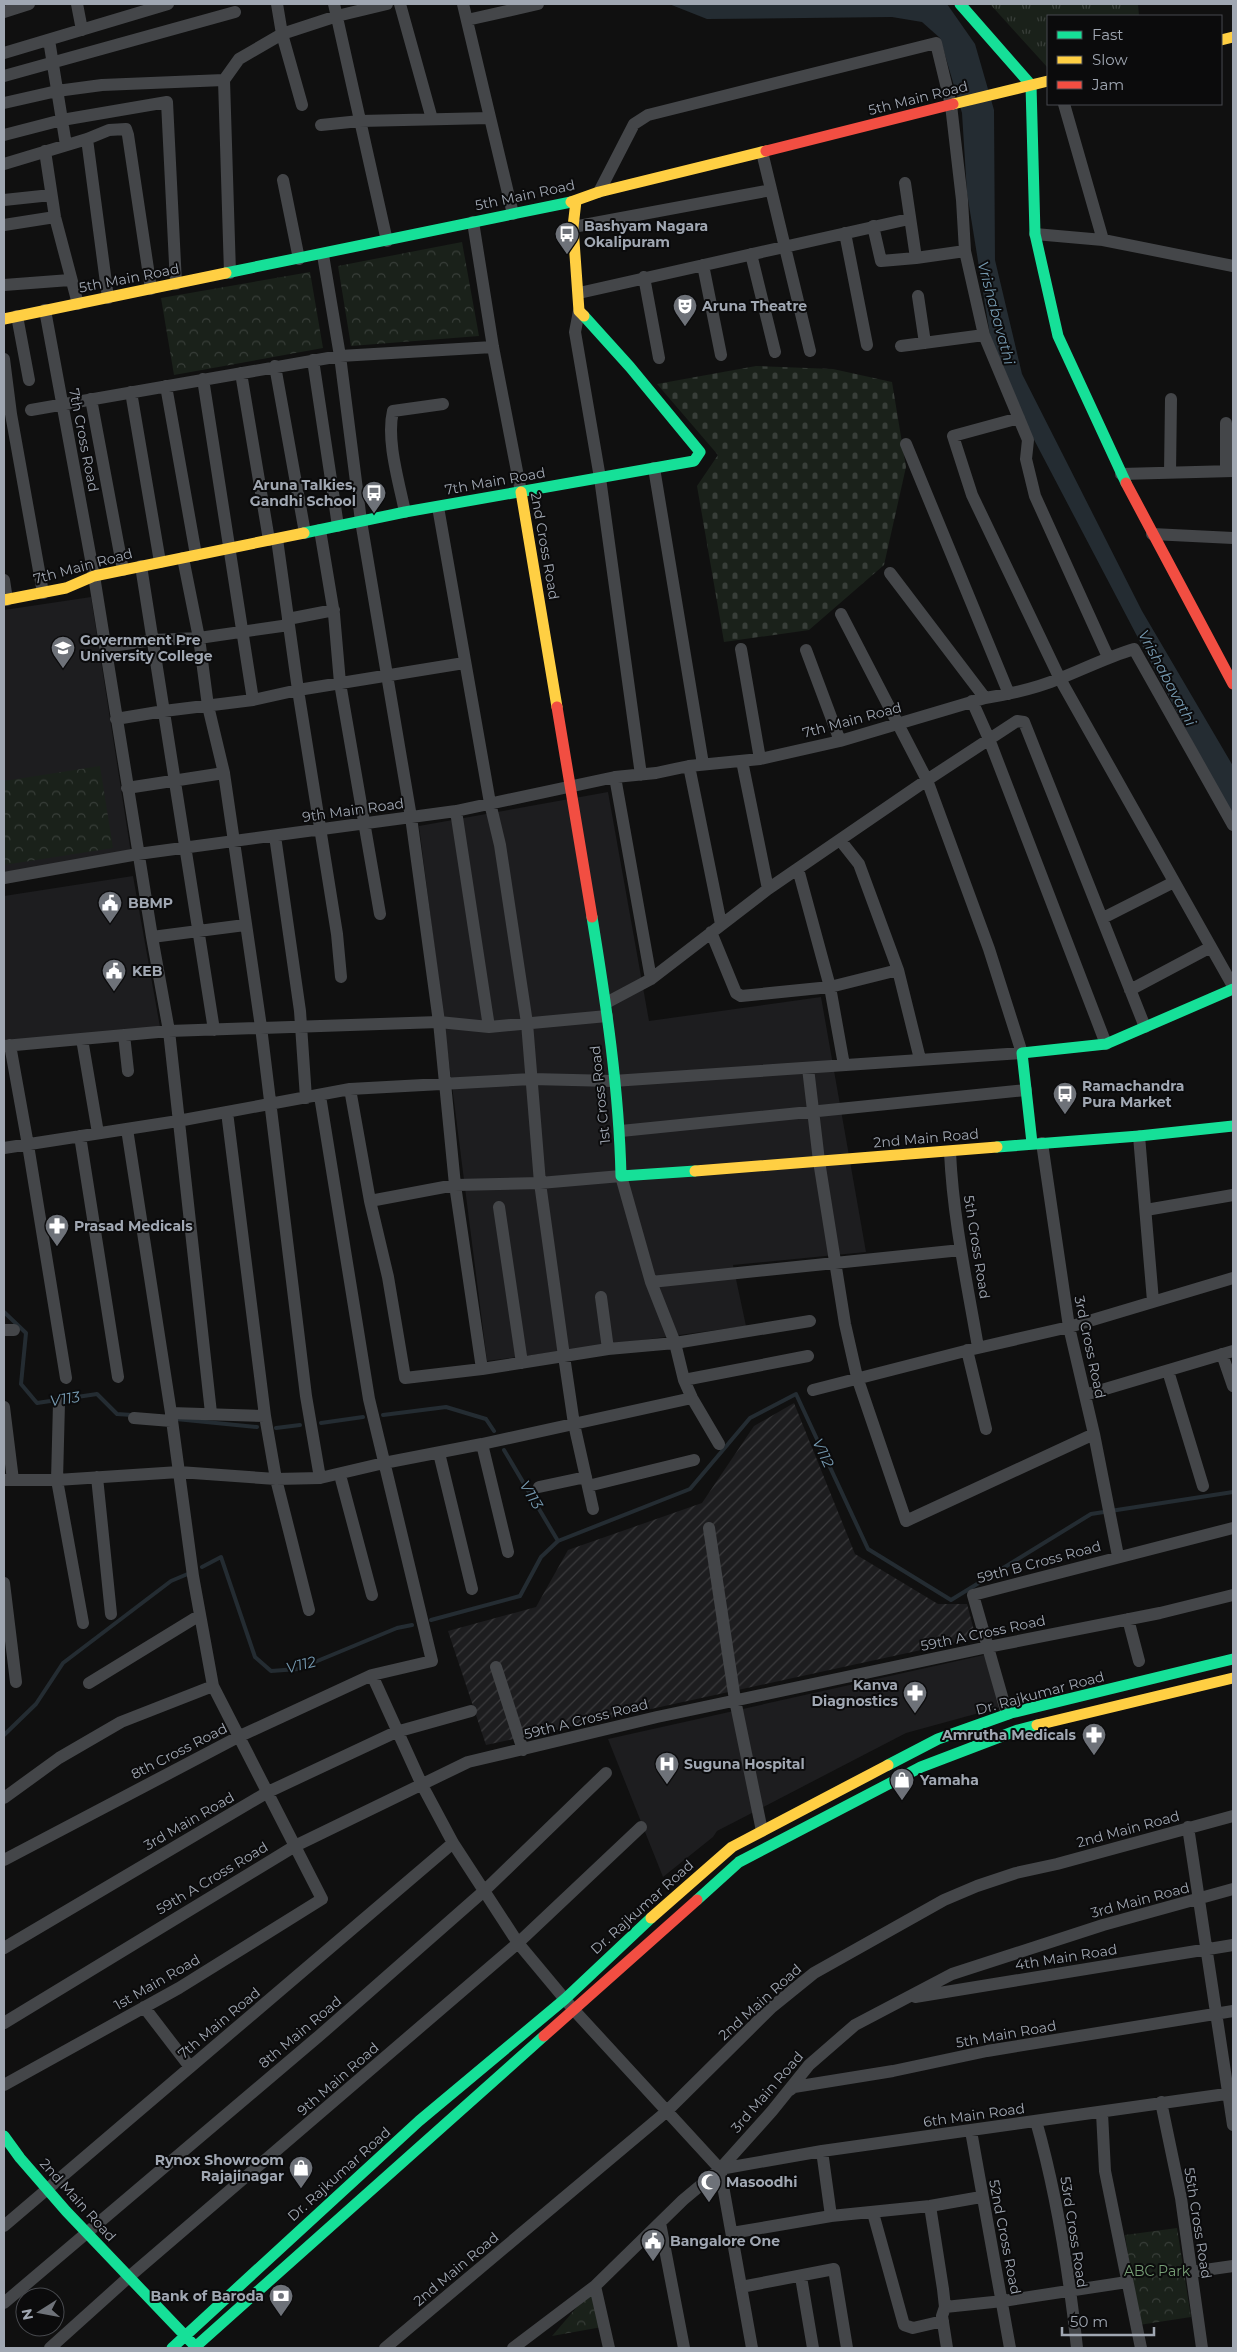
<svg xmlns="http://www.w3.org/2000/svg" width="1237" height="2352" viewBox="0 0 1237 2352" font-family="Montserrat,sans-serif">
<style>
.built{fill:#1d1d1f}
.industrial{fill:url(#industrial-furrows)}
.grass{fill:url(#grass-tufts)}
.forest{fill:url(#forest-crowns)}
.cemetery{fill:url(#cemetery-stones)}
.water{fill:#242c32}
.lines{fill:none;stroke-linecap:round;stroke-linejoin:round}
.stream{stroke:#242c32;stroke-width:4}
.street{stroke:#444649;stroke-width:12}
.fast{stroke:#16e098;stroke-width:11}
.slow{stroke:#ffcf43;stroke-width:11}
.jam{stroke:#f24e42;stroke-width:11}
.labels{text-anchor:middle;stroke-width:4;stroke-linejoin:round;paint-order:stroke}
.street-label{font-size:14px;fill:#a0a7b2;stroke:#0b0b0c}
.poi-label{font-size:14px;font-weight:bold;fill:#a0a7b2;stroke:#0b0b0c;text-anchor:start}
.park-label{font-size:14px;fill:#779f76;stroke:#0b0b0c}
.water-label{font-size:15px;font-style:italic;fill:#7599b0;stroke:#0b0b0c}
</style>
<defs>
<pattern id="industrial-furrows" width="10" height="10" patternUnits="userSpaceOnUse" patternTransform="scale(1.25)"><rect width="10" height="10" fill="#1d1d1f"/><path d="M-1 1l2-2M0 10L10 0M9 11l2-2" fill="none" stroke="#3b3b3d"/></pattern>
<pattern id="grass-tufts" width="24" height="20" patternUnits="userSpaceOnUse" patternTransform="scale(1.25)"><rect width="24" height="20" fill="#1a211a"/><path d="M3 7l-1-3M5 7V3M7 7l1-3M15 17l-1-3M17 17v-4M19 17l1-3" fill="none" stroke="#383e39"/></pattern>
<pattern id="forest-crowns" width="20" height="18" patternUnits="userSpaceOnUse" patternTransform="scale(1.25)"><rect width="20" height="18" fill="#1a211a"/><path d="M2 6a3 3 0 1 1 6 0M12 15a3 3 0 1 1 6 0" fill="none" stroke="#383e39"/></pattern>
<pattern id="cemetery-stones" width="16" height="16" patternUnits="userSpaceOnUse" patternTransform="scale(1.25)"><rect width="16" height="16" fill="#1a211a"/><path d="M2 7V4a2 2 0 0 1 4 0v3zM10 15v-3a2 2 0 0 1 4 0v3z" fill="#383e39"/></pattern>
</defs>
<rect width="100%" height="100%" fill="#101010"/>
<path class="built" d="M91 597 131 853 4 872V610Z
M608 792 649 1021 821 997 866 1252 733 1265 746 1326 487 1361 419 826Z
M133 876 160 1027 4 1041V896Z
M984 1655 1001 1707 906 1733 717 1831 713 1837 663 1877 608 1739Z"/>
<path class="industrial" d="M794 1403 855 1554 938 1604H967L976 1638 486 1745 448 1631 536 1607 568 1550 702 1503 754 1426Z"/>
<path class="grass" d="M990 4H1138L1139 16H1048V68Z"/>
<path class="forest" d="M462 242 479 336 351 346 338 266Z
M310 272 323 348 174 375 161 298Z
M100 766 113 848 4 865V781Z
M1177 2228 1191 2317 1139 2325 1125 2235Z
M595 2286 602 2327 552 2336Z"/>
<path class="cemetery" d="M756 366 833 369 892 382 906 467 884 565 809 630 724 642 697 486 718 455 657 384Z"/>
<path class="water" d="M669 4H947L975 44 994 110 995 260 1022 374 1142 611 1233 766V819L1030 432 990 335 967 193 962 113 940 38 922 22 892 17 707 19Z"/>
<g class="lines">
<path class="stream" d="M4 1312 26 1333 21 1384 37 1403 97 1394 117 1414 132 1415
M383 1415 446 1407 486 1419 494 1431
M176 1419 257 1427
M321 1423 363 1417
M276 1428 300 1425
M504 1450 558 1541
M202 1567 221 1557 255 1657 271 1671 298 1669 397 1628 412 1625
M431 1620 520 1596 541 1557 558 1541 690 1489 750 1418 796 1394 868 1549 951 1600 1091 1514 1233 1492
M4 1735 36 1704 63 1663 171 1581 190 1573"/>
<path class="street" d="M77 4 82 30
M277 4 282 34 302 105
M334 4 387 241
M400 4 432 119
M463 4 513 214
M4 12 29 4
M467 20 538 4
M49 40 66 145
M4 53 168 4
M4 76 235 12
M4 103 57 91 102 85 224 80
M1064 104 1103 240
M321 125 360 121 490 118
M4 135 62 120 167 102 176 284
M87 139 108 298
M45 151 55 217 78 304
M762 152 810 351
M4 164 87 139 109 130 126 129 128 135 151 289
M283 180 299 259
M905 183 916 258 965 251
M599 192 634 124 648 115 936 43 951 105 962 200 965 251 984 335 1028 440 1026 459 1035 496 1108 657
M4 200 51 195
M473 222 493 347 521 492
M4 225 55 217
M873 226 881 261 916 258
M573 227 771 190
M845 233 867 345
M1035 234 1103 240 1233 266
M751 254 775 352
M323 255 340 356 361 521 411 817 439 1022 455 1185 482 1369
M703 265 721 355
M230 273 224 80 239 59 282 34 337 16 387 4
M644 277 659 358
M4 285 70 280
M579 293 909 219
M918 296 925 343
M45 310 94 576 152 937 169 1031 211 1413
M579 311 575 332 600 478 641 775
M17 316 29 380
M901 346 984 335
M4 359 11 414 43 593
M313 360 338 526
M275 366 305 533
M241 373 269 540
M203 379 253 700
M166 386 196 555
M131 392 160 562
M91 399 123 570
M31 410 340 356 493 347
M1019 418 953 436 972 495 1060 679 1233 986
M1226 423V471
M906 444 1009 694
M654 468 703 764
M1170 473 1171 399
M1121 474 1233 471
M438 507 490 803 500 845 527 1023 540 1183 564 1356 574 1424 593 1509
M405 512C399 482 386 440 393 411L443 404
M320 530 334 614 340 683 380 914
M1152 534 1233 538
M277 539 298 690 337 934 341 977
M183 558 199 638 208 706 224 773 261 1027 306 1396 320 1478
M141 566 214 1030
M890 573 985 698
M4 580 7 600
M288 619 334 610
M105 647 153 640 199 638 289 625
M741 649 760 759
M806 650 840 741
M972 701 989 739 1106 1044
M116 719 164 711 253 700 298 690 464 663
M742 761 768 889
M689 766 721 924
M615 777 651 979
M127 788 224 773
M456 811 489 1027
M275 836 300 1011 306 1098
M798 869 830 987 844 1065
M4 878 138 854 456 811 615 777 656 773 689 766 760 759 840 741 985 698C1011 694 1037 688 1061 678 1086 668 1108 657 1134 649L1233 825
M1103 918 1174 882
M711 932 736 993 741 996 830 987 898 970 859 864 840 840
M152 937 245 925
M898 970 920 1059
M1130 990 1211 947
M606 1003 651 979 768 889 927 780 1017 721 1024 722 1145 1027
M124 1035 128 1071
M82 1039 98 1133
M10 1045 28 1145 66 1378
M4 1046 169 1031 439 1022 489 1027 607 1016
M808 1068 819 1161 845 1324 857 1377 906 1521 1094 1434
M350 1089 370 1201 388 1277 405 1378 482 1369 608 1349 675 1343 810 1321
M227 1112 265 1416 276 1479 309 1610
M621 1131 1026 1090
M80 1136 118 1377
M1139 1136 1153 1301
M1042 1143 1069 1327 1094 1434 1118 1556
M4 1148 178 1121 350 1089 532 1079 613 1081 1022 1053 989 949 927 780 841 614
M950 1152C953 1218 967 1283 978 1347
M370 1201 455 1185 540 1183 621 1176 651 1282 675 1343 684 1380 692 1398 719 1444
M499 1207 522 1363
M1146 1210 1233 1195
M651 1282 961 1250
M601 1297 608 1349
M4 1330H14
M967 1350 986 1429
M1222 1354 1233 1386
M1168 1371 1203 1486
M684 1380 808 1356
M813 1390 969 1350 1069 1327 1233 1278
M1085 1395 1233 1351
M59 1403 57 1480 83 1623
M4 1407 13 1480
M171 1413 265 1416
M134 1418 171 1421
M482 1444 508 1552
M439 1453 472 1589
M340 1475 372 1595
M97 1477 111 1614
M4 1480H57L179 1472 276 1479 320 1478 384 1463 482 1444 692 1398
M588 1486 694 1460
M539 1487 586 1477
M709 1528 735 1700 762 1831
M4 1583 16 1682
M1128 1619 1139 1661
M496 1667 523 1750
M372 1675 422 1785 453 1843 518 1943 573 2009 720 2169
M89 1683 200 1615
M1007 1714 973 1595 1233 1528
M4 1798 59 1758 121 1722 213 1686
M1188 1827 1233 2125
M4 1860 240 1736 372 1675 432 1661 369 1399 320 1096
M4 1948 268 1792 396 1732 471 1711
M915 1997 1233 1945
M144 2007 190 2067
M4 2023 295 1846 468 1762 657 1717 988 1647 1160 1613 1233 1595
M4 2085 179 1988 322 1899 213 1686 193 1576 171 1413 127 1129
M790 2090 794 2087 893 2071 987 2051 1233 2011
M1161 2102 1181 2198 1202 2348
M1102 2113 1105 2171 1141 2348
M1036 2121C1057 2195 1069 2272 1077 2348
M971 2131 1010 2348
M822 2151 831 2216
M720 2169 822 2151 1233 2093
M720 2169 752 2348
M930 2206 943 2289 945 2307 942 2316 947 2348
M873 2213 904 2325 913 2328 943 2321
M660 2223 684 2348
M4 2226 453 1843
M732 2233 831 2216 930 2206 981 2197
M1191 2272 1233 2266
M801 2277 813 2348
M595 2286 609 2348
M741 2287 834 2269 847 2348
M4 2303 319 2036 484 1891 606 1773
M945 2307 1003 2301 1127 2282
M50 2348 130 2276 518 1943 641 1827
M385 2348 666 2112 772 2007 814 1973 944 1900 977 1886 1016 1873 1057 1864 1233 1816
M513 2348 595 2286 683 2200 720 2169 772 2111 809 2065 855 2025 952 1974 1103 1925 1233 1889"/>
<path class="fast" d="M960 4 1031 85 1035 234 1058 336 1126 483
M226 273 571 202
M304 533 405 512 694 461 700 452 630 367 584 316
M592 917C606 1003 619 1089 621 1176L695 1171
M1032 1143 1022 1053 1106 1044 1233 989
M997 1147 1139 1136 1233 1126
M888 1765 938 1739 1011 1713 1233 1659
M697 1900 739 1862 921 1767 1018 1730 1037 1725
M4 2136 20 2158 66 2211 193 2344
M172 2348 419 2121 565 1999 651 1918
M194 2348 544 2036"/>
<path class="slow" d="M1221 40 1233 37
M953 104 1048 81
M576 201 573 227 579 311 584 316
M571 202 599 192 766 151
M4 319 226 273
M521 492 557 707
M4 600 66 588 94 576 304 533
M695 1171 997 1147
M1037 1725 1233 1678
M651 1918 732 1847 888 1765"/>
<path class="jam" d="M766 151 953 104
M1126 483 1233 684
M557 707 592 917
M544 2036 697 1900"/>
</g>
<defs>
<symbol id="bus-pin" viewBox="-11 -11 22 30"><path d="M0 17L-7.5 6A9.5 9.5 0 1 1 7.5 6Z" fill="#6e7279" stroke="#0b0b0c"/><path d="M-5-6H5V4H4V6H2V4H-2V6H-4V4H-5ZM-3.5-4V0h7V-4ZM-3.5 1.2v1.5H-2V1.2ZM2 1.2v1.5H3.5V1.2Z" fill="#fff"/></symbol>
<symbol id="theatre-pin" viewBox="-11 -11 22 30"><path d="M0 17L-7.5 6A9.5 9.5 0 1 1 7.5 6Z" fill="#6e7279" stroke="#0b0b0c"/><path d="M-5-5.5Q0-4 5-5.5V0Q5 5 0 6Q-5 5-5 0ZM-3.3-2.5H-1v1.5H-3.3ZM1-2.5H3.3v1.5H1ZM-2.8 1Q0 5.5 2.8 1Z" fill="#fff"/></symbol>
<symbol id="university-pin" viewBox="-11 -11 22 30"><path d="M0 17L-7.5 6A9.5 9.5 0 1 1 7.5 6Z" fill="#6e7279" stroke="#0b0b0c"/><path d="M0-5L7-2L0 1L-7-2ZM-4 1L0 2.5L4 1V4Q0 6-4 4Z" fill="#fff"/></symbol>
<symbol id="civic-pin" viewBox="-11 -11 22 30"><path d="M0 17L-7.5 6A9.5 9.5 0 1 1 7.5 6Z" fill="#6e7279" stroke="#0b0b0c"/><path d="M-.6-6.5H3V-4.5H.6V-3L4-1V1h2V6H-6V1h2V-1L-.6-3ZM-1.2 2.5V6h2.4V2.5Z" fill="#fff"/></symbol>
<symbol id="pharmacy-pin" viewBox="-11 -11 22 30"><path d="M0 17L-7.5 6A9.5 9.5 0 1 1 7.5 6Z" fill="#6e7279" stroke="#0b0b0c"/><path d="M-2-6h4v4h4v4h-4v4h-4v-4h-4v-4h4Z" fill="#fff"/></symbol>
<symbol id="hospital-pin" viewBox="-11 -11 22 30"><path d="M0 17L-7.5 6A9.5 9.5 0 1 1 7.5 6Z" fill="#6e7279" stroke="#0b0b0c"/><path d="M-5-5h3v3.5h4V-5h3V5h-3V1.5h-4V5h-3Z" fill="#fff"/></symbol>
<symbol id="shop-pin" viewBox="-11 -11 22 30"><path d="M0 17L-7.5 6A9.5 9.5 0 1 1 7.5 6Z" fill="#6e7279" stroke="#0b0b0c"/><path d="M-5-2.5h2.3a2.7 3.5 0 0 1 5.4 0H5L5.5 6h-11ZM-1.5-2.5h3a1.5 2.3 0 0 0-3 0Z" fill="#fff"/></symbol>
<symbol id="mosque-pin" viewBox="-11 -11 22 30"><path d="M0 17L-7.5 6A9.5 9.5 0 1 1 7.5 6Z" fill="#6e7279" stroke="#0b0b0c"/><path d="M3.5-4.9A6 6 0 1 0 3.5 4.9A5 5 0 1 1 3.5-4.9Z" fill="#fff"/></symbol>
<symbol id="bank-pin" viewBox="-11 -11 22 30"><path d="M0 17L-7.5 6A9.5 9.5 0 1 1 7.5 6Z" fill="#6e7279" stroke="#0b0b0c"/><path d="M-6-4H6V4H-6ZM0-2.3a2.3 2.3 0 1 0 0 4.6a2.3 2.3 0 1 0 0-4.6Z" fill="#fff"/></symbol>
</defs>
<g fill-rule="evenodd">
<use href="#bus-pin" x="553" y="220" width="28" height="38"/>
<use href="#theatre-pin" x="671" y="292" width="28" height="38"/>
<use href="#bus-pin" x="360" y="479" width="28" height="38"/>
<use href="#university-pin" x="49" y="634" width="28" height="38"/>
<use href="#civic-pin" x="96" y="889" width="28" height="38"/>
<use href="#civic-pin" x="100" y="957" width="28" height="38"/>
<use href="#bus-pin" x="1051" y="1080" width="28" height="38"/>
<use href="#pharmacy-pin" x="43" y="1212" width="28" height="38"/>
<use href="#pharmacy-pin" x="901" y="1679" width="28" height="38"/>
<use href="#pharmacy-pin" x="1080" y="1721" width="28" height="38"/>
<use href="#hospital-pin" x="653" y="1750" width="28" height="38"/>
<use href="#shop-pin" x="888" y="1766" width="28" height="38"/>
<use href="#shop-pin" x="287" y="2154" width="28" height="38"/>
<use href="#mosque-pin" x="695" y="2168" width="28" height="38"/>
<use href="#civic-pin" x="639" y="2227" width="28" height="38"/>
<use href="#bank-pin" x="267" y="2282" width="28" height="38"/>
</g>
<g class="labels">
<g class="street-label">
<text transform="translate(918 98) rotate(-14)" y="5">5th Main Road</text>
<text transform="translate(525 195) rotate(-12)" y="5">5th Main Road</text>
<text transform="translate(129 278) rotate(-11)" y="5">5th Main Road</text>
<text transform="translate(84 440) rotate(79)" y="5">7th Cross Road</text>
<text transform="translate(495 481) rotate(-10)" y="5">7th Main Road</text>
<text transform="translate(545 546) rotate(80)" y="5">2nd Cross Road</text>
<text transform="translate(83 566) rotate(-15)" y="5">7th Main Road</text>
<text transform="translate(852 720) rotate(-15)" y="5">7th Main Road</text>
<text transform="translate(353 810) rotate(-8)" y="5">9th Main Road</text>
<text transform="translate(600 1095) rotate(-96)" y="5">1st Cross Road</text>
<text transform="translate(926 1138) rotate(-5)" y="5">2nd Main Road</text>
<text transform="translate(977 1247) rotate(81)" y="5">5th Cross Road</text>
<text transform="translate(1090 1347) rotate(78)" y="5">3rd Cross Road</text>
<text transform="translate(1039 1562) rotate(-15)" y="5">59th B Cross Road</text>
<text transform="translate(983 1633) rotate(-12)" y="5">59th A Cross Road</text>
<text transform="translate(1040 1693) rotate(-15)" y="5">Dr. Rajkumar Road</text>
<text transform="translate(586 1719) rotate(-14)" y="5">59th A Cross Road</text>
<text transform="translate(179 1751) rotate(-27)" y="5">8th Cross Road</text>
<text transform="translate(189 1821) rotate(-30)" y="5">3rd Main Road</text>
<text transform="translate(1128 1829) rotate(-15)" y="5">2nd Main Road</text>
<text transform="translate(212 1878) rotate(-31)" y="5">59th A Cross Road</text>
<text transform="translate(1140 1900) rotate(-15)" y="5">3rd Main Road</text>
<text transform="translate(642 1907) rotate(-42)" y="5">Dr. Rajkumar Road</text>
<text transform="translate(1066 1957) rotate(-9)" y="5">4th Main Road</text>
<text transform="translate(157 1982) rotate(-30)" y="5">1st Main Road</text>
<text transform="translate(760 2002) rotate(-42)" y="5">2nd Main Road</text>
<text transform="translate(219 2023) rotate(-40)" y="5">7th Main Road</text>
<text transform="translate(300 2032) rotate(-40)" y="5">8th Main Road</text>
<text transform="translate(1006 2034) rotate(-10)" y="5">5th Main Road</text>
<text transform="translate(338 2079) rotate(-41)" y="5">9th Main Road</text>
<text transform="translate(767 2092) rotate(-49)" y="5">3rd Main Road</text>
<text transform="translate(974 2115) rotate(-8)" y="5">6th Main Road</text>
<text transform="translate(339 2174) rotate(-42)" y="5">Dr. Rajkumar Road</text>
<text transform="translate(78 2200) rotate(48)" y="5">2nd Main Road</text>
<text transform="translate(1198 2223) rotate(81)" y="5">55th Cross Road</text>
<text transform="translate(1074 2232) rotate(81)" y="5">53rd Cross Road</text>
<text transform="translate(1005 2237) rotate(79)" y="5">52nd Cross Road</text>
<text transform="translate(456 2269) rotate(-40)" y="5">2nd Main Road</text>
</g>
<g class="poi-label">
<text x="584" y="231">Bashyam Nagara<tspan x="584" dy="16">Okalipuram</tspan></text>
<text x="702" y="311">Aruna Theatre</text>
<text x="356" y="490" text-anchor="end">Aruna Talkies,<tspan x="356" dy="16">Gandhi School</tspan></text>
<text x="80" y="645">Government Pre<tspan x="80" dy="16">University College</tspan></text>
<text x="128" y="908">BBMP</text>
<text x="132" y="976">KEB</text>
<text x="1082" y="1091">Ramachandra<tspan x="1082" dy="16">Pura Market</tspan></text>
<text x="74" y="1231">Prasad Medicals</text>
<text x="898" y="1690" text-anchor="end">Kanva<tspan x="898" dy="16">Diagnostics</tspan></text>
<text x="1076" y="1740" text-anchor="end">Amrutha Medicals</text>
<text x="684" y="1769">Suguna Hospital</text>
<text x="920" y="1785">Yamaha</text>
<text x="284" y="2165" text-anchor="end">Rynox Showroom<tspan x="284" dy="16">Rajajinagar</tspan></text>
<text x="726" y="2187">Masoodhi</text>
<text x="670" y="2246">Bangalore One</text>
<text x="264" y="2301" text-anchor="end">Bank of Baroda</text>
</g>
<g class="park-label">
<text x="1157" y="2276">ABC Park</text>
</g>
<g class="water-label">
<text transform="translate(996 313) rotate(75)" y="5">Vrishabavathi</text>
<text transform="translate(1167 678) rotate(62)" y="5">Vrishabavathi</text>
<text transform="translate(65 1399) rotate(-9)" y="5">V113</text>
<text transform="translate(823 1453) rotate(65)" y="5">V112</text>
<text transform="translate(531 1495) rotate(59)" y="5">V113</text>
<text transform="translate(301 1665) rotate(-14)" y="5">V112</text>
</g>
</g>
<rect width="1237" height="2352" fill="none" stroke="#a0a7b2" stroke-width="10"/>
<rect x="1047" y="15" width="175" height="90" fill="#0b0b0c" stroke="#47494e"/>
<rect x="1057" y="31" width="25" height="8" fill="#16e098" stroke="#47494e"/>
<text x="1092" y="40" font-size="15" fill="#a0a7b2">Fast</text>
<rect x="1057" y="56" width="25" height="8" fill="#ffcf43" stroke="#47494e"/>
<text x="1092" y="65" font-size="15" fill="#a0a7b2">Slow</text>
<rect x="1057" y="81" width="25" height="8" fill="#f24e42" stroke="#47494e"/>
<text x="1092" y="90" font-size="15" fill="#a0a7b2">Jam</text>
<g transform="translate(40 2312) rotate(259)"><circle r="24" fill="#0b0b0c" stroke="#47494e"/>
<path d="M0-4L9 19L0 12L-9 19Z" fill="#6e7279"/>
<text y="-8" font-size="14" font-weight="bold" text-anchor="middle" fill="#a0a7b2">N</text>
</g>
<path d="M1062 2327v8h92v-8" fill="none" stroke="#a0a7b2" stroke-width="2.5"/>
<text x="1070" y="2327" font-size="15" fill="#a0a7b2" stroke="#0b0b0c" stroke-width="4" paint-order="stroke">50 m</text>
</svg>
